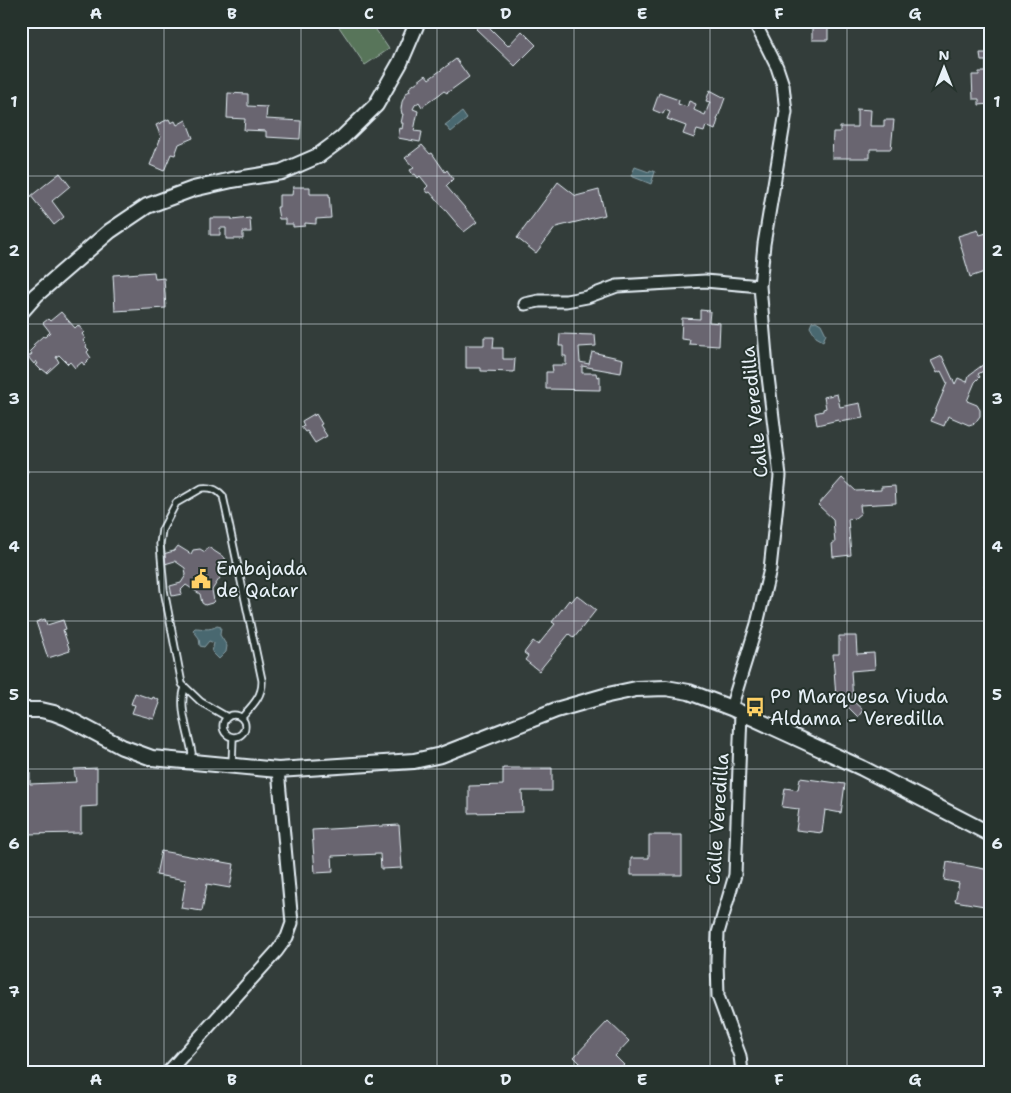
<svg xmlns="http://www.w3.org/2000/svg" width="1011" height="1093" viewBox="0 0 1011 1093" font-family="'Shantell Sans',sans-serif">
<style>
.green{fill:#58745a;stroke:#a0b2a9}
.water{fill:#496870;stroke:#899fa6}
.building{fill:#696570;stroke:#e8f1f8}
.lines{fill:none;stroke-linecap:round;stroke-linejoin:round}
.service-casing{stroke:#e8f1f8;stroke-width:9}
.minor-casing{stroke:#e8f1f8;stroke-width:15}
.tertiary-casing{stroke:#e8f1f8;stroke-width:18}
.service{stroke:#26332d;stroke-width:5.5}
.minor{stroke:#26332d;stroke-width:11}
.tertiary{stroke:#26332d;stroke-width:14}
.grid{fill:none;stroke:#e8f1f8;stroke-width:1;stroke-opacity:0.55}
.labels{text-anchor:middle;stroke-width:4;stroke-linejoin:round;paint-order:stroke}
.street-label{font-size:19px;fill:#e8f1f8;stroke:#26332d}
.poi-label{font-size:19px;fill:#e8f1f8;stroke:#26332d;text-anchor:start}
.neatline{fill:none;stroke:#e8f1f8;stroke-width:2}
.grid-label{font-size:16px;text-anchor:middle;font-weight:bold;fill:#e8f1f8}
</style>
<rect width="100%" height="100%" fill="#333d3a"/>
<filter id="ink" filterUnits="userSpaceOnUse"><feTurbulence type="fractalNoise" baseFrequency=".02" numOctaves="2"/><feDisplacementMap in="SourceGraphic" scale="10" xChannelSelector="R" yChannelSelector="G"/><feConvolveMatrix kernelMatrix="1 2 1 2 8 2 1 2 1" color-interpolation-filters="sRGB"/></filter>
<g filter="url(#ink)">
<path class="green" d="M335 21H370L389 49 365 65Z"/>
<path class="water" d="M462 112 467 119 451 132 445 125Z
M635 167 649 172 650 170 655 172 651 184 631 176Z
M816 321 821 324 826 334 823 341 816 337 810 327 812 322Z
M217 626 221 627 220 635 227 646 226 652 219 659 212 652 214 643 209 641 204 647 200 646 199 638 193 630 195 628C203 628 209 631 217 626Z"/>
<path class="building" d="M483 21 508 46 522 31 536 45 515 66 476 29Z
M816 21H828V40H812V27H816Z
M980 53H990V104L979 105V99H973L972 75H979V72H986V61H981Z
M456 59 469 77 447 93 444 91 422 107 419 102 415 105 413 109 418 111 414 131 422 132 420 142 398 138 400 128 402 129 403 123H401L403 114H402L401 109 402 102 406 93 410 91 409 88 426 75 429 79Z
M710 90 725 98 717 120H718L715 130 706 126 704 132 697 130 694 138 683 134 686 126 667 119 670 112 665 110 663 114 653 110 659 93 679 100 678 104 687 107 689 101 696 104 694 110 705 115 710 102 706 101Z
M228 93 248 94V106L267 107 266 119 301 121 300 139 266 137V131L244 130 245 119 227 118Z
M857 109 871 110 870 126H884V120H894L891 149H870V158H832L833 132H840V127H857Z
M169 119 171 123 175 121 177 125 186 120 193 138 179 144 175 155 171 154 164 171 150 165 161 137 156 125Z
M422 145 430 154 432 153 445 172 447 170 453 179 446 186 477 222 464 232 430 192 428 193 425 189 428 186 420 176 418 178 415 174 413 175 410 170 414 168 405 158Z
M60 173 70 186 52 201 64 217 54 225 31 196Z
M558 182 576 196 599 190 605 215 556 227 536 253 517 238Z
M293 187H310V194H329L331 218 316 219V224L305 223V226L293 227V224H285V219H279L277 207H279V195H292Z
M210 218H232V220L250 218 251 232H243V239H226V228H220V235H210Z
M978 230 980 235 990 232V270L970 277 958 236Z
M154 272 155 279 164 278 166 308 115 311 113 275Z
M700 310 710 311 709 322 720 323 719 346 689 344 690 340 681 339 682 318 700 319Z
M61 312 75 328 78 325 84 332 82 334 85 338 83 341 87 345 86 347 89 350 87 352 91 358 84 365 82 362 75 368 70 362 68 364 59 355 56 357 59 362 47 373 42 369 41 370 36 365 38 364 36 361 34 364 28 357 32 354 30 351 35 346 33 345 43 336 45 337 50 332 43 323 48 319 50 321Z
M560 334 595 335 596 346 579 347 580 362 589 364 592 352 623 359 621 373 582 366V373H596L597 377 600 376V390L546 389V372H553L552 365H566V356H563V346H559Z
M484 337H494L493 348H503V359H515L514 372 481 371V368H466V345H484Z
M942 356 955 384 958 378 967 382 969 375 984 364 987 369 978 374 980 377 975 382 967 401 977 405 980 410V416L975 423 969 425 948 416 944 426 931 421 947 383 941 371 937 373 931 361Z
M837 394 840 407 860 403 863 418 839 422 838 420 817 425 815 413 823 411V409L826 408 824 397Z
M314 414V416L316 414 322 424 320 425 327 436 315 443 307 431 305 432 301 427 304 426 302 421Z
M24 462 28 472 23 476 21 475V463Z
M842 478 856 491 881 490V487L895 486 896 503 860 505 861 513 855 518 848 519 851 555 833 557 832 543H835L833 519 818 505Z
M178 546 191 554 193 550 200 549 205 552 208 547 225 558 227 567 212 590 214 601 212 603 205 605 202 603 200 594 186 585 181 590 182 594 172 596 170 586 181 583 186 575 185 568 175 561 165 564 163 554 174 551Z
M990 572V588L984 586Z
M577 595 596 610 574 638 569 634 539 671 525 660 528 656 524 653 533 641 538 645 555 624 552 622 569 600 571 602Z
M45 619 47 625 63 620 66 629 63 630 70 651 48 658 36 622Z
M839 636H856L857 654 874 653 875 669 851 671 853 701 863 710 858 717 844 703 843 698H836L833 654H839Z
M135 693 152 699 153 697 159 700 158 702 160 703 154 719 132 713 135 705 131 704Z
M97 768V806L81 807V833L27 834 25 814H21V773H30V784L76 782 74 769Z
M503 768H552V791H522L523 812 469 813V786L503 785Z
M800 778 845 784 841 813 825 810 822 833 796 830 799 809 782 807 785 788 798 790Z
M399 825 402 868 381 869 380 854 332 856 333 872 315 873 312 830Z
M649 835H682V875H631V858H649Z
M161 851 234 864 230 888 207 884 202 911 181 908 186 880 156 875Z
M947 862 990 870V907L955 901 959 883 944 880Z
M608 1021 629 1041 615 1056 624 1065 618 1072H589L574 1057Z"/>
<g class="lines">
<defs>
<path id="service" d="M185 688C178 705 189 735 192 753L190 760
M223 726a11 11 0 1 1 22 0a11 11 0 1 1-22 0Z
M227 717 201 702 182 684 164 590 160 544 162 530 176 503 202 488C211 487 217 489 223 496L262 680C263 696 252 706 242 717
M232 765 233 737"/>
<path id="minor" d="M525 304 539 301H566L587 297 617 286 705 281 760 286
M731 708 757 624 770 569 780 476 767 368 760 286 764 244 786 112 783 85 777 67 754 21
M741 713 735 875 718 933 717 961 718 996 740 1056 742 1072
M168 1072 277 951 287 937 292 923 278 770"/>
<path id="tertiary" d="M21 312 36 295 110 231 147 206 193 189 232 180 281 172 318 156 341 139 376 105 400 63 418 21
M21 710H41L54 713 67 718 122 747 152 758 278 770 414 761 441 755 556 710 608 695 636 689 666 688 689 692 731 708 862 768 990 834"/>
</defs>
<use href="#service" class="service-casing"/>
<use href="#minor" class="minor-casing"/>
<use href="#tertiary" class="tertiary-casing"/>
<use href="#service" class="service"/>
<use href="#minor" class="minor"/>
<use href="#tertiary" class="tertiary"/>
</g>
</g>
<path class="grid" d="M164 21V1072M301 21V1072M437 21V1072M574 21V1072M710 21V1072M847 21V1072M21 176H990M21 324H990M21 472H990M21 621H990M21 769H990M21 917H990"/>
<defs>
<symbol id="civic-bare" viewBox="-9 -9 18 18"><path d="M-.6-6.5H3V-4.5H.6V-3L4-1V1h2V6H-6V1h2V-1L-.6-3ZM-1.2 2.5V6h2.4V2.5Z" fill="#ffd166" stroke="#26332d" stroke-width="2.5" paint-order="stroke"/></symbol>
<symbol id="bus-bare" viewBox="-9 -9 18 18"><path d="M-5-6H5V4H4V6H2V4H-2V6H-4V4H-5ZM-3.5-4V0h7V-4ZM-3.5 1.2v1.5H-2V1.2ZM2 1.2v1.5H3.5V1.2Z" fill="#ffd166" stroke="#26332d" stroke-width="2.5" paint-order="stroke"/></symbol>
</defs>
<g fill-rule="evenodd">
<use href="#civic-bare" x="187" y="565" width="28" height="28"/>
<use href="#bus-bare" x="741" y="693" width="28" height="28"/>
</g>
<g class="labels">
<g class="street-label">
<text transform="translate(754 412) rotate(-96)" y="7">Calle Veredilla</text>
<text transform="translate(717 819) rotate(-86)" y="7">Calle Veredilla</text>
</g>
<g class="poi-label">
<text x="216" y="575">Embajada<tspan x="216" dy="22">de Qatar</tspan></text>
<text x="770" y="703">Pº Marquesa Viuda<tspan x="770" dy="22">Aldama - Veredilla</tspan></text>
</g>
</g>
<rect width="1011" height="1093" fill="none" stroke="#26332d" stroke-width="55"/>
<g transform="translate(944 68)" stroke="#26332d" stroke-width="4" paint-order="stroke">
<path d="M0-4L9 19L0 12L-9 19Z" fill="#e8f1f8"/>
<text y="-8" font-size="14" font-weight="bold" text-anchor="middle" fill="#e8f1f8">N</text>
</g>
<rect x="28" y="28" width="956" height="1038" class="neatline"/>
<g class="grid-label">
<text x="96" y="19">A</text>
<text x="232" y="19">B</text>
<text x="369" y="19">C</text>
<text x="506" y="19">D</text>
<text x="642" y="19">E</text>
<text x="779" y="19">F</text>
<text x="915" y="19">G</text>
<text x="14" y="107">1</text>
<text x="997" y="107">1</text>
<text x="14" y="256">2</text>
<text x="997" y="256">2</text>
<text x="14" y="404">3</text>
<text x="997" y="404">3</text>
<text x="14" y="552">4</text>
<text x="997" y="552">4</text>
<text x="14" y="700">5</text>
<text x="997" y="700">5</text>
<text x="14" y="849">6</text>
<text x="997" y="849">6</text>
<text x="14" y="997">7</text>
<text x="997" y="997">7</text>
<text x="96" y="1085">A</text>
<text x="232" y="1085">B</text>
<text x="369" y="1085">C</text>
<text x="506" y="1085">D</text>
<text x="642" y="1085">E</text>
<text x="779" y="1085">F</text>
<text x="915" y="1085">G</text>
</g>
</svg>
